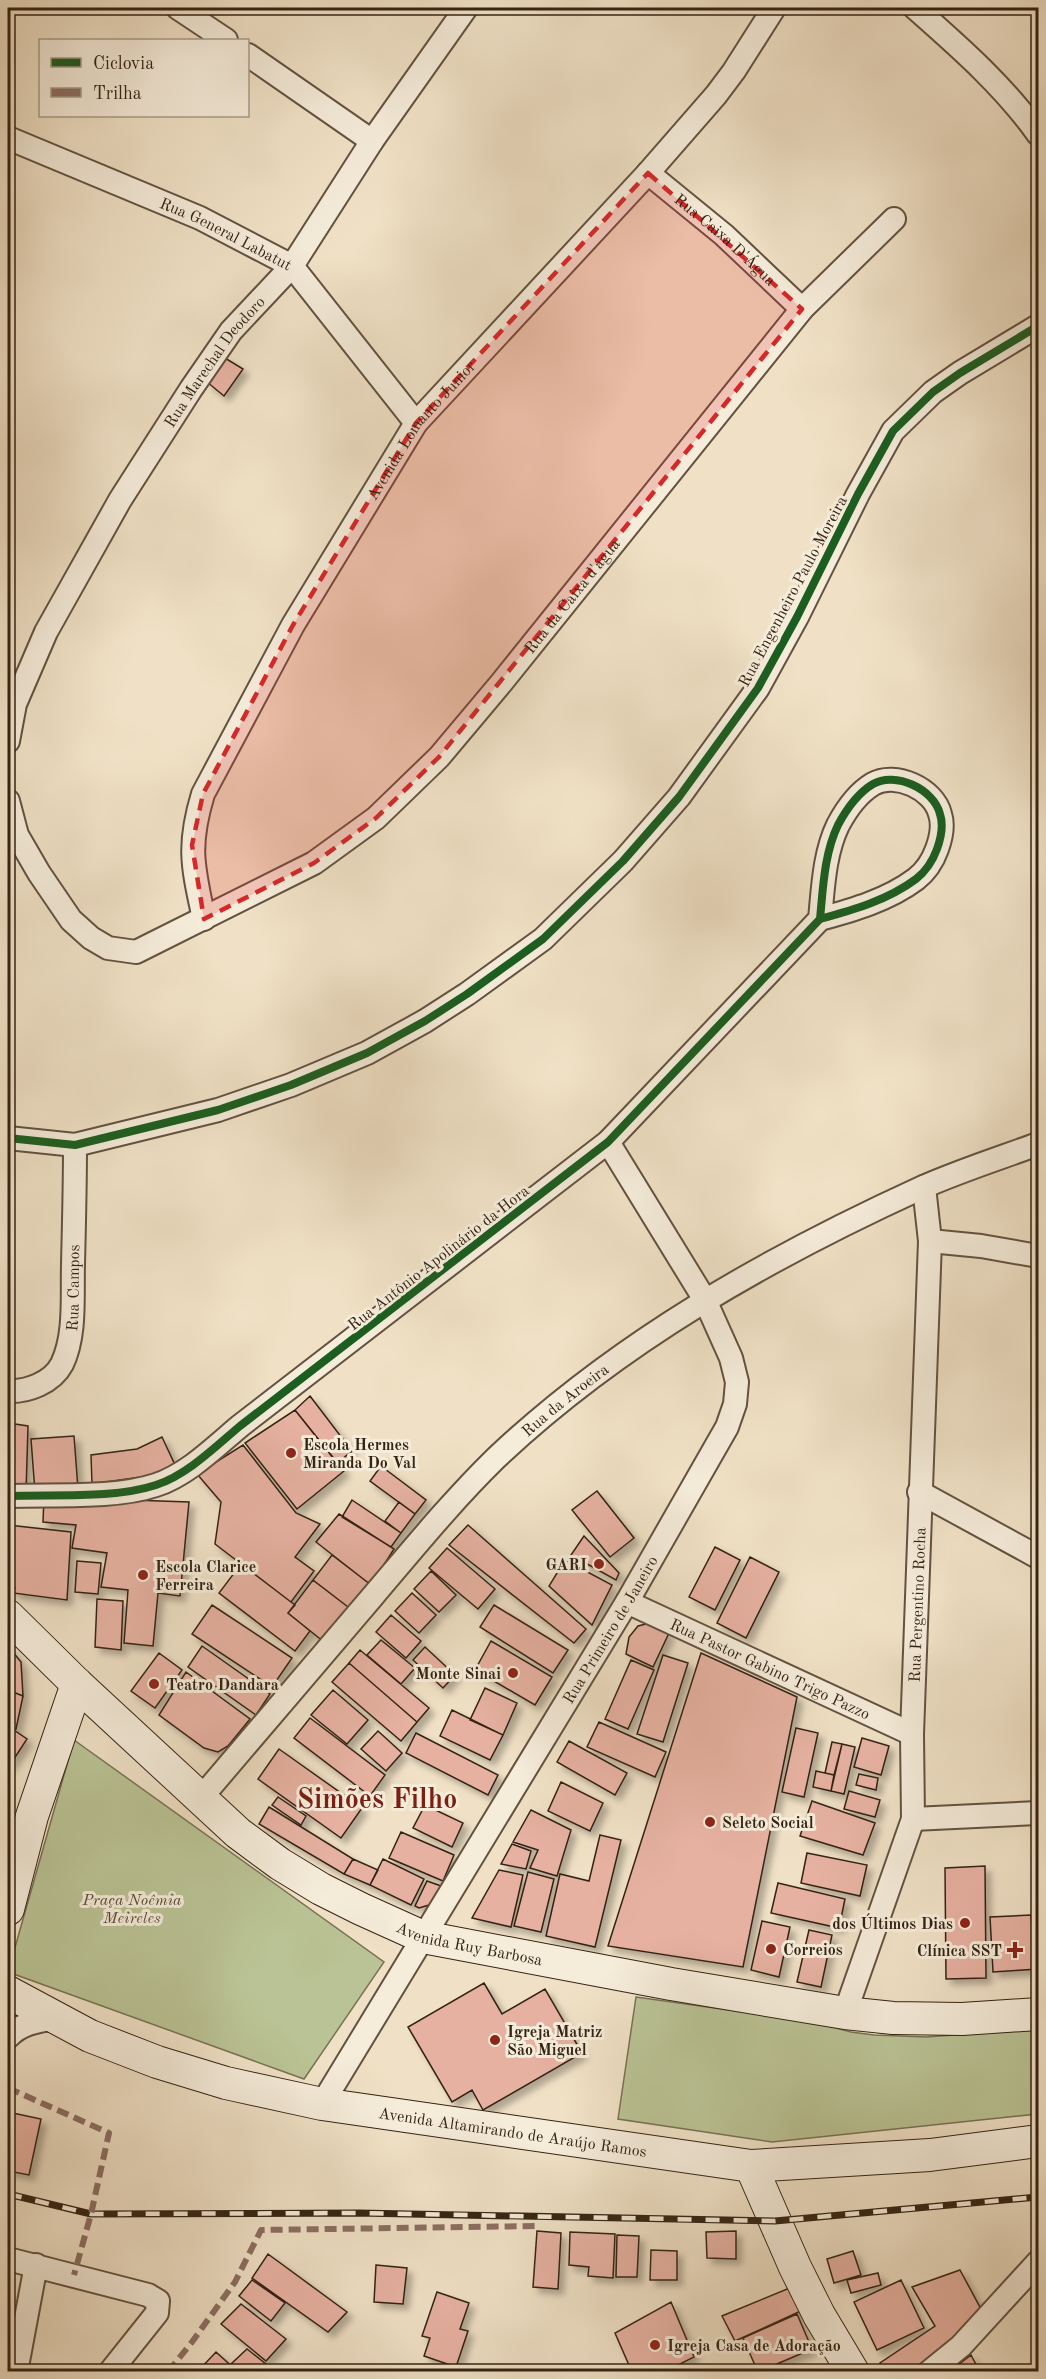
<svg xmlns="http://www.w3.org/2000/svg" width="1046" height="2379" viewBox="0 0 1046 2379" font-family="'Old Standard TT',serif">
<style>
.green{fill:#bac395;stroke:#777354;stroke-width:1.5}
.building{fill:#e6b1a1;stroke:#342313;stroke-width:1.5;filter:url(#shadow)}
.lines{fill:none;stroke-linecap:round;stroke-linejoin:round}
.street-casing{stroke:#635240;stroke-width:26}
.secondary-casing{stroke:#342313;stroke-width:34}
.street{stroke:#f5ecda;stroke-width:22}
.secondary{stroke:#f5ecda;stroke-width:32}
.rail-casing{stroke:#342313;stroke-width:7}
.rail{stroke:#f5ecda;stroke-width:4.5;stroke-dasharray:14;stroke-linecap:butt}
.quiet{stroke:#8d6e63;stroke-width:6;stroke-dasharray:12 6;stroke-linecap:butt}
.cycleway-casing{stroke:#f5ecda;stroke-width:11}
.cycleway{stroke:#1b5e20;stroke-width:8}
.marked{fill:#d62828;fill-opacity:0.2;stroke:#d62828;stroke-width:4.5;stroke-dasharray:12 8;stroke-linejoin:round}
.poi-dot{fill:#8f2418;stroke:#f5ecda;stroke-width:2}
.labels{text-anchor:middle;stroke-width:6;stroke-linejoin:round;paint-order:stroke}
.street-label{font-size:16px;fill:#342313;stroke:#f5ecda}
.poi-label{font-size:16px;font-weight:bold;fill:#342313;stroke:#f5ecda;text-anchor:start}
.park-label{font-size:16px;font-style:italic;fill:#564b34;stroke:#f5ecda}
.town-label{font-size:28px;font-weight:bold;fill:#7a1f14;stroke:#f5ecda}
</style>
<defs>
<filter id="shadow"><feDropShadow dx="5.5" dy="5.5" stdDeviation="3" flood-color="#0004"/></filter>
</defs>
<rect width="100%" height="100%" fill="#f0e1c6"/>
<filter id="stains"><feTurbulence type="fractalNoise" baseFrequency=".00333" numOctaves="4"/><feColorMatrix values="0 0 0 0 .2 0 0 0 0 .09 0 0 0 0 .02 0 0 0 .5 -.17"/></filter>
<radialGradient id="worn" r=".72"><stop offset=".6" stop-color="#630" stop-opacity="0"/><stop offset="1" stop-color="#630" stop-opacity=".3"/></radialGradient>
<path class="green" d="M74 1740 384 1962 304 2079 8 1972Z
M636 1997 814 2022 851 2032 874 2035 926 2037 1038 2029V2114L772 2142 618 2119Z"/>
<path class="building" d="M225 358 243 369 224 396 207 382Z
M310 1396 352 1451 337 1463 295 1410Z
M295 1410 344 1471 297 1509 245 1443Z
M8 1423 28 1426 26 1492 8 1489Z
M74 1436 78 1489 35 1492 31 1439Z
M162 1437 175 1465 155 1475 92 1484 91 1455 137 1449Z
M243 1445 296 1513 320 1524 295 1557 314 1571 291 1602 215 1544 221 1502 197 1474Z
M381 1466 426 1500 415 1514 370 1481Z
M597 1491 634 1538 610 1557 572 1510Z
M44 1497 189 1502 180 1596 158 1593 153 1646 124 1643 128 1590 101 1587 107 1553 72 1548 76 1525 43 1522Z
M352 1500 401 1533 391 1547 342 1517Z
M399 1502 415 1514 401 1533 385 1521Z
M339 1514 394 1549 371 1585 316 1542Z
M8 1525 71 1532 67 1600 13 1593 15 1588 8 1587Z
M468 1525 586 1629 574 1643 449 1545Z
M584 1536 619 1573 616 1580 571 1555Z
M715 1547 740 1560 715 1610 689 1597Z
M447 1548 495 1589 478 1609 429 1568Z
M332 1555 371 1585 352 1610 313 1580Z
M750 1557 779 1572 746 1638 717 1623Z
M565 1560 612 1585 592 1625 549 1586Z
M77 1561 101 1563 98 1594 75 1592Z
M241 1564 295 1605 288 1613 310 1631 295 1651 219 1593Z
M431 1571 456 1595 439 1612 414 1589Z
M313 1580 352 1610 324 1642 288 1613Z
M412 1593 436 1615 419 1633 395 1611Z
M97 1599 123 1601 121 1650 95 1647Z
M212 1605 292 1658 272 1687 192 1634Z
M494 1605 568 1650 553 1673 480 1627Z
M391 1615 421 1641 406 1658 376 1632Z
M650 1623 669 1633 653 1667 626 1654 629 1637 638 1626Z
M381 1640 415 1668 401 1684 367 1655Z
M491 1641 552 1677 535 1705 475 1670Z
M8 1646 21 1662 23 1696 8 1690Z
M202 1646 270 1694 256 1715 188 1667Z
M425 1647 455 1675 443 1688 413 1660Z
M360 1650 429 1708 417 1722 349 1663Z
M159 1653 182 1670 155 1708 131 1691Z
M701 1653 797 1697 743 1967 608 1946Z
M663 1655 688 1663 663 1742 637 1734Z
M631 1660 654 1670 628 1729 605 1719Z
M349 1663 417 1722 401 1741 332 1682Z
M186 1672 250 1719 228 1746 218 1752 204 1748 159 1715Z
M485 1688 517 1703 503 1735 470 1720Z
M8 1690 23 1696 16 1729 8 1723Z
M333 1690 368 1720 347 1744 311 1715Z
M452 1710 503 1735 490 1760 440 1736Z
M310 1718 385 1775 370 1796 294 1738Z
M599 1722 666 1752 655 1777 587 1747Z
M8 1726 27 1739 8 1768Z
M796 1728 818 1733 804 1797 782 1792Z
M378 1731 402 1753 386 1771 361 1749Z
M416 1733 498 1775 488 1795 406 1753Z
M862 1738 889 1746 881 1775 854 1767Z
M569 1741 627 1773 615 1795 557 1762Z
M832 1742 842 1744 834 1775 825 1773Z
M842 1744 855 1747 844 1794 831 1791Z
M279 1749 362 1808 341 1838 258 1779Z
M816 1771 834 1775 831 1791 813 1787Z
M859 1774 878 1778 876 1790 856 1785Z
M561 1782 603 1803 590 1831 548 1811Z
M849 1791 880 1800 875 1817 844 1809Z
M278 1797 306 1816 301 1825 272 1805Z
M812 1801 875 1823 863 1855 800 1836Z
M425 1805 463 1823 452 1847 413 1828Z
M269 1807 353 1859 344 1874 259 1824Z
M531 1810 571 1830 557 1876 530 1868 538 1850 513 1842Z
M401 1832 454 1855 443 1881 389 1858Z
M600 1835 621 1840 595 1947 546 1936 560 1874 589 1881Z
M512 1844 531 1851 526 1869 501 1864Z
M807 1853 867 1865 860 1896 801 1883Z
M353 1859 378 1870 370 1885 344 1874Z
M383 1859 424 1879 411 1905 370 1885Z
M985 1866 986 1978 946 1979 945 1868Z
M499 1870 523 1875 511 1927 472 1918Z
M528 1872 554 1879 541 1932 514 1926Z
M427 1881 441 1886 435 1897 429 1905 419 1908 415 1906Z
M778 1883 845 1899 839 1928 771 1913Z
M1031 1915 1032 1931 1038 1930V1969L993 1972 990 1917Z
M762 1921 790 1927 779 1977 751 1970Z
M809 1930 832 1935 821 1987 797 1982Z
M484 1983 502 2014 545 1989 582 2053 483 2110 472 2090 452 2102 408 2027Z
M8 2112 41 2119 29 2175 8 2171Z
M537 2231 561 2233 558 2289 533 2287Z
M736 2231V2259L707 2258 706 2232Z
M570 2232 615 2234 613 2278 588 2276 589 2267 569 2265Z
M617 2235 639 2236 637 2277H616Z
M651 2250 677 2251V2280H650Z
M853 2251 861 2275 834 2283 827 2259Z
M268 2254 347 2312 328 2332 252 2278Z
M376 2265 407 2268 403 2304 374 2302Z
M960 2270 982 2311 949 2347 912 2372H885L880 2363 935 2326 912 2287Z
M878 2273 881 2285 851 2293 847 2280Z
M252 2280 285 2303 271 2321 239 2296Z
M901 2280 924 2328 877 2350 854 2302Z
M792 2287 803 2310 735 2341 722 2316Z
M437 2292 469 2303 460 2329 468 2331 456 2367 424 2356 430 2338 422 2336Z
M671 2302 694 2357 664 2372H632L615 2333Z
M241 2304 286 2339 266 2361 221 2324Z
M797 2314 812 2349 758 2372 743 2338Z
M247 2349 276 2372H240L231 2364Z
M216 2352 238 2372 198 2371Z
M971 2355 980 2372H949Z"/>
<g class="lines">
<defs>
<g id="street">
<path d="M178 8 226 40"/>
<path d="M915 8C958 46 1004 86 1038 134"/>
<path d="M248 55 372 141"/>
<path id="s1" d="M8 138 200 218 292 266 416 423"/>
<path id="s2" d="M648 173 724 235 802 309"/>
<path id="s3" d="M8 741 15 704 46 632 120 500 191 389 231 331 292 266 372 141 466 8"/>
<path id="s4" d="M8 801 17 835 39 873 71 920 91 938 108 948 136 952 314 863 376 818 439 757 502 682 802 309 894 219"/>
<path id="s5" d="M204 919C193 867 187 847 203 794L293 625 416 423 648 173 716 95 734 71 774 8"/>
<path d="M8 1138 75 1145 218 1110 291 1085 367 1053 425 1021 467 994 543 939 623 861 679 797 758 688 797 617 858 494 893 431 933 392 960 373 1038 326"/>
<path d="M930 1241 981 1246 1038 1256"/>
<path id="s6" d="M8 1391C27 1392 52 1383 62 1364 76 1335 72 1296 73 1264 74 1225 75 1185 75 1145"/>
<path d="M919 1492 1038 1557"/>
<path d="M8 1496C53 1494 114 1499 156 1485 187 1475 215 1447 240 1426L608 1142 820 919C853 910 888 900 916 879 925 872 933 860 937 849 941 838 944 826 940 814 934 789 895 771 873 784 858 793 846 810 838 825 824 854 823 889 820 919"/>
<path id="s7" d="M627 1602 912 1734"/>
<path id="s8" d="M200 1799C258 1731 315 1664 373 1596 413 1549 452 1501 496 1458 619 1342 768 1258 921 1188 959 1171 1000 1158 1038 1144"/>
<path d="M913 1819 1038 1813"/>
<path id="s9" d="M845 2013 913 1819 912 1734 930 1241 924 1187"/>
<path d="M8 2037C21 2023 38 2021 56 2018"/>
<path id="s10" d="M322 2104 627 1602 727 1427 735 1404 737 1382 731 1358 705 1300 608 1142"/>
<path d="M8 2259 148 2295 158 2301 157 2313 110 2372"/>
<path d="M16 2372 36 2265"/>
<path d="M929 2372 961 2346 1038 2262"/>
</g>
<g id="secondary">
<path id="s11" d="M8 1616 77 1684 238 1833 280 1864 321 1889 361 1909 423 1937 671 1984 845 2013 893 2018 962 2019 1038 2014"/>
<path d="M8 1909 32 1816 77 1684"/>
<path id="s12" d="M8 1992 90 2036 157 2062 226 2083 322 2104 751 2166 930 2155 1038 2141"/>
<path d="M751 2166 795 2267 819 2315 853 2372"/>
</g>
</defs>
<use href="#street" class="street-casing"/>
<use href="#secondary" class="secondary-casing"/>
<use href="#street" class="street"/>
<use href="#secondary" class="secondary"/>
<defs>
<path id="rail" d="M8 2194 91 2214 359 2213 775 2221 1038 2197"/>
</defs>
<use href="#rail" class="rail-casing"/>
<use href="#rail" class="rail"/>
<path class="quiet" d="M8 2088 109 2133 91 2214 74 2275
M168 2372 192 2342 235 2282 261 2230 537 2226"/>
<defs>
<path id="cycleway" d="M8 1138 75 1145 218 1110 291 1085 367 1053 425 1021 467 994 543 939 623 861 679 797 758 688 797 617 858 494 893 431 933 392 960 373 1038 326
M8 1496C53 1494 114 1499 156 1485 187 1475 215 1447 240 1426L608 1142 820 919C853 910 888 900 916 879 925 872 933 860 937 849 941 838 944 826 940 814 934 789 895 771 873 784 858 793 846 810 838 825 824 854 823 889 820 919"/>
</defs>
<use href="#cycleway" class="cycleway-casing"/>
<use href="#cycleway" class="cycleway"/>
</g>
<path class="marked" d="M648 173 802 309 439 757 376 818 314 863 204 919 192 845 203 794 293 625 416 423Z"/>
<g class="poi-dot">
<circle cx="291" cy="1453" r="6"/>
<circle cx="599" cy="1564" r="6"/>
<circle cx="143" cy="1575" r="6"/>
<circle cx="513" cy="1673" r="6"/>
<circle cx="154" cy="1684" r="6"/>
<circle cx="710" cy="1822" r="6"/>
<circle cx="965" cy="1923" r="6"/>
<circle cx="771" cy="1949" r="6"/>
<path d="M1012 1941h6v6h6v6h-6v6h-6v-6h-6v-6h6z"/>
<circle cx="495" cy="2040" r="6"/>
<circle cx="655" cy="2345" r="6"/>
</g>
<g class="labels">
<g class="street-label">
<text dy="6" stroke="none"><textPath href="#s1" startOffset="238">Rua General Labatut</textPath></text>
<text dy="6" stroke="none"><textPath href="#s2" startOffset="102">Rua Caixa D'Água</textPath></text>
<text dy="6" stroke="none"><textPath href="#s3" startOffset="435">Rua Marechal Deodoro</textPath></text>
<text dy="6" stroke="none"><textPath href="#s5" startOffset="552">Avenida Lomanto Junior</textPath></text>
<text transform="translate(792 591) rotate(-62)" y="6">Rua Engenheiro Paulo Moreira</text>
<text dy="6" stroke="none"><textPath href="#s4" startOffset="783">Rua da Caixa d'água</textPath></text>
<text transform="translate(438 1257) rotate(-38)" y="6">Rua Antônio Apolinário da Hora</text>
<text dy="6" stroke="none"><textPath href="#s6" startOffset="141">Rua Campos</textPath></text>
<text dy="6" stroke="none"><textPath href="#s8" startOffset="542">Rua da Aroeira</textPath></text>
<text dy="6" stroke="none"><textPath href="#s9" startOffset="420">Rua Pergentino Rocha</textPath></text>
<text dy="6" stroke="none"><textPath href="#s10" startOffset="555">Rua Primeiro de Janeiro</textPath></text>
<text dy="6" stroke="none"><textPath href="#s7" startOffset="158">Rua Pastor Gabino Trigo Pazzo</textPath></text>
<text dy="6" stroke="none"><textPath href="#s11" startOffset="576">Avenida Ruy Barbosa</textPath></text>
<text dy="6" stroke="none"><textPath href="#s12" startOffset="528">Avenida Altamirando de Araújo Ramos</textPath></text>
</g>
<g class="poi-label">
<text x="303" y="1450">Escola Hermes<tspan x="303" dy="18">Miranda Do Val</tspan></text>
<text x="587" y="1570" text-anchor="end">GARI</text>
<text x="155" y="1572">Escola Clarice<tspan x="155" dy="18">Ferreira</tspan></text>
<text x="501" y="1679" text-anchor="end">Monte Sinai</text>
<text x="166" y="1690">Teatro Dandara</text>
<text x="722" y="1828">Seleto Social</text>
<text x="953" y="1929" text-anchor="end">dos Últimos Dias</text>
<text x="783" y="1955">Correios</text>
<text x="1002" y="1956" text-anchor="end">Clínica SST</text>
<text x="507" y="2037">Igreja Matriz<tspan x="507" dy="18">São Miguel</tspan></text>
<text x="667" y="2351">Igreja Casa de Adoração</text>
</g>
<g class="park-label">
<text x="132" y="1905">Praça Noêmia<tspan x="132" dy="18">Meireles</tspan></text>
</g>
<g class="town-label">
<text x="377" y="1808">Simões Filho</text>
</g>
</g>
<rect width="1046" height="2379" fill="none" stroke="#f0e1c6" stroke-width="30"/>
<rect x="9" y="9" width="1028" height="2361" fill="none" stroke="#342313" stroke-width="3"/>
<rect x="15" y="15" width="1016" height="2349" fill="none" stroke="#342313" stroke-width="1.5"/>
<rect x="39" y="39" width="210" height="78" fill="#f5ecda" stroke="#a89c8a" stroke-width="1.5"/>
<rect x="51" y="58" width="30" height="9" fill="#1b5e20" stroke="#a89c8a" stroke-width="1.5"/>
<text x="93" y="69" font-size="18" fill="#342313">Ciclovia</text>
<rect x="51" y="88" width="30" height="9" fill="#8d6e63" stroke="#a89c8a" stroke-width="1.5"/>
<text x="93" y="99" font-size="18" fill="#342313">Trilha</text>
<rect width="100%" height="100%" filter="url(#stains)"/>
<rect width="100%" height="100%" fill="url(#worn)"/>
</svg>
